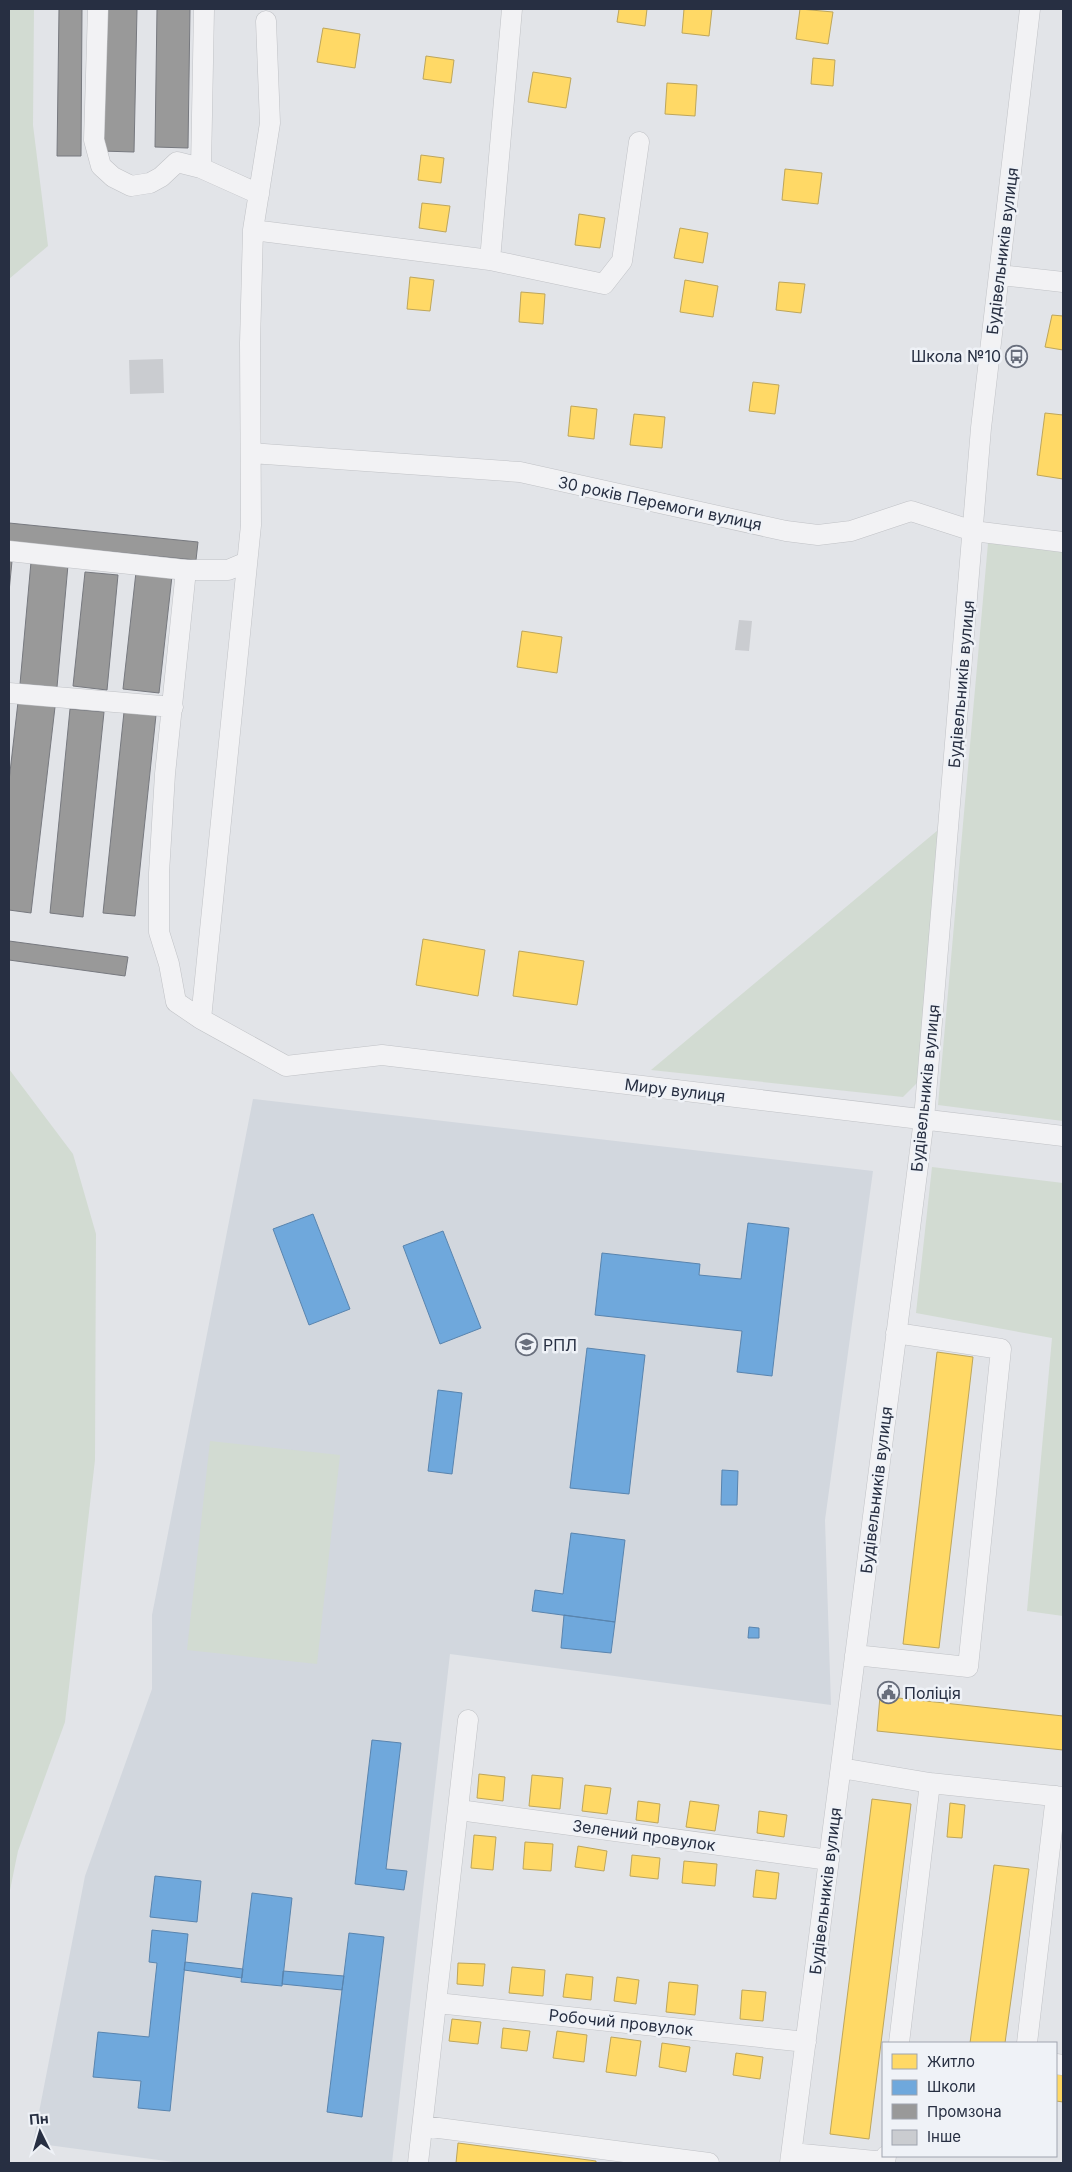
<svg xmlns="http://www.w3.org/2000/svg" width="1072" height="2172" viewBox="0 0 1072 2172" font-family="Inter,sans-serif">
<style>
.built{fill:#d2d7de}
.green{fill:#d2dbd2}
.homes{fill:#ffd966;stroke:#bea65b}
.schools{fill:#6fa8dc;stroke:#5984ae}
.industry{fill:#999;stroke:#77797f}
.building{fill:#caccd0}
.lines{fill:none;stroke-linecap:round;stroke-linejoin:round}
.minor-casing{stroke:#c0c2c6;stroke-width:21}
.minor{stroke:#f2f2f4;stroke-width:20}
.labels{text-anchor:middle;stroke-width:5;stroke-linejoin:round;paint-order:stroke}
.street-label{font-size:16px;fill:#272f42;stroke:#eff2f7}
.poi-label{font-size:16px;fill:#272f42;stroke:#eff2f7;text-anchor:start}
</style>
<rect width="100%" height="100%" fill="#e2e4e8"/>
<path class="built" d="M253 1099 873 1171 825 1520 831 1705 450 1654 392 2163H181L33 2143 85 1876 152 1689V1615Z"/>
<path class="green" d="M9 9H34L33 125 48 246 9 279Z
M988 543 1063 552V1121L938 1105Z
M938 830 919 1081 903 1097 651 1070Z
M9 1069 73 1154 96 1234 95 1460 65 1722 18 1851 9 1895Z
M932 1167 1063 1183V1616L1027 1611 1052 1338 916 1313Z
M210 1441 340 1455 317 1664 187 1650Z"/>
<path class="homes" d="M619 9H647L645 26 617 22Z
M684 9H712L709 36 682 33Z
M800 9 833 12 828 44 796 39Z
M323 28 360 34 355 68 317 62Z
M426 56 454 60 451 83 423 79Z
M813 58 835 60 833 86 811 84Z
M533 72 571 78 566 108 528 102Z
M667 83 697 85 695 116 665 114Z
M421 155 444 158 441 183 418 180Z
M785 169 822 173 818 204 782 200Z
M422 203 450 206 446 232 419 228Z
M579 214 605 218 600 248 575 245Z
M680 228 708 233 703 263 674 258Z
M410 277 434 280 430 311 407 309Z
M685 280 718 286 713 317 680 312Z
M779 282 805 284 801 313 776 310Z
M521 292 545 294 543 324 519 322Z
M1052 315 1063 316V350L1045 347Z
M753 382 779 385 775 414 749 411Z
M571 406 597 409 594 439 568 436Z
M1045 413 1063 415V479L1037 475Z
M634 414 665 417 662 448 630 445Z
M522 631 562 637 557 673 517 667Z
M423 939 485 950 478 996 416 985Z
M519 951 584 961 577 1005 513 996Z
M937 1352 973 1357 939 1648 903 1644Z
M880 1696 1063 1716V1750L877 1731Z
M479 1774 505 1777 503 1801 477 1798Z
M532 1775 563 1778 560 1809 529 1806Z
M585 1785 611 1788 607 1814 582 1811Z
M872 1799 911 1804 869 2139 830 2134Z
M638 1801 660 1804 658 1823 636 1820Z
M690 1801 719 1805 715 1831 686 1827Z
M950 1803 965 1805 962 1838 947 1837Z
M759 1811 787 1815 784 1837 757 1833Z
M474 1835 496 1837 493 1870 471 1868Z
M525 1842 553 1844 551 1871 523 1869Z
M578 1846 607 1851 604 1871 575 1867Z
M632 1855 660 1858 658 1879 630 1876Z
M684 1861 717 1864 715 1886 682 1883Z
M994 1865 1029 1869 1005 2043H970Z
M756 1870 779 1873 776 1899 753 1897Z
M458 1963 485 1964 483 1986 457 1984Z
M512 1967 545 1970 543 1996 509 1993Z
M566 1974 593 1977 591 2000 563 1997Z
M617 1977 639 1980 636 2004 614 2001Z
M669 1982 698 1985 695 2015 666 2012Z
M742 1990 766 1992 763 2021 740 2019Z
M452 2019 481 2022 478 2044 449 2041Z
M503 2028 530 2031 527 2051 501 2048Z
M557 2031 587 2035 584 2062 553 2058Z
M611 2037 641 2041 636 2076 606 2072Z
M662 2043 690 2047 686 2072 659 2067Z
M736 2053 763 2057 760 2079 733 2075Z
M1056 2071H1063V2102L1056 2101Z
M458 2143 596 2161V2163H456Z"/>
<path class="schools" d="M313 1214 350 1309 309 1325 273 1229Z
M748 1223 789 1228 772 1376 737 1372 742 1331 595 1315 602 1253 700 1264 699 1275 741 1279Z
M443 1231 481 1328 440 1344 403 1246Z
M587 1348 645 1355 629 1494 570 1488Z
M438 1390 462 1393 452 1474 428 1471Z
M722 1470 738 1471 737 1505H721Z
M571 1533 625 1540 615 1622 532 1611 535 1590 563 1594Z
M564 1615 615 1622 611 1653 561 1648Z
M749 1627 759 1628V1638H748Z
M372 1740 401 1743 386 1869 407 1871 404 1890 355 1884Z
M155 1876 201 1881 197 1922 150 1917Z
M252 1893 292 1898 282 1986 241 1982Z
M152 1930 188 1934 170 2111 138 2108 141 2081 93 2077 98 2032 149 2037 157 1963 149 1962Z
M349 1933 384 1937 362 2117 327 2112Z
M185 1962 243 1969 242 1978 184 1970Z
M283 1971 344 1976 342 1990 282 1984Z"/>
<path class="industry" d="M59 9H82L81 156H57Z
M103 9H137L134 152 101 151Z
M157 9H190L188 148 155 147Z
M9 523 198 542 196 560 9 542Z
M9 561H12L9 592Z
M31 562 68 565 57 687 20 684Z
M85 572 118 575 107 690 73 686Z
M136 572 172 576 159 693 123 689Z
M18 702 55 707 31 913 9 910V781Z
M70 709 104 712 83 917 50 913Z
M124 712 156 715 135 916 103 913Z
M9 941 128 957 125 976 9 960Z"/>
<path class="building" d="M163 359 164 393 130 394 129 360Z
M739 620 752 621 749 651 735 650Z"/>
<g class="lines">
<defs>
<path id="minor" d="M98 9 94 140 101 166 113 177 131 186 150 183 161 177 177 162 201 168 259 194
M266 21 270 123 253 230 250 343 251 525 201 1019 286 1066 382 1055 1063 1136
M201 168 204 9
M253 230 490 260 512 9
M490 260 604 284 622 261 639 142
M1000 275 1063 282
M251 453 520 472 786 531 818 535 851 531 911 511 973 531 1063 542
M9 551 186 570 165 774 159 873V932L169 964 176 1002 201 1019
M186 570H228L247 562
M9 693 173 707
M855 1655 968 1667 1001 1349 896 1333
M841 1768 930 1783 1063 1797
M459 1810 829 1860
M437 2003 806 2042
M899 2043 930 1783
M1027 2043 1056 1796
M1056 2064 1063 2065
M423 2126 709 2163
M792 2153 885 2162 886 2156
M418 2163 468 1720
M790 2163 924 1119 981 428 1030 9"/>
</defs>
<use href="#minor" class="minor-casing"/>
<use href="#minor" class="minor"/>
</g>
<defs>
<symbol id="bus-ring" viewBox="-11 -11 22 22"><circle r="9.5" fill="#eff2f7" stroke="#686e7c" stroke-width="1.5"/><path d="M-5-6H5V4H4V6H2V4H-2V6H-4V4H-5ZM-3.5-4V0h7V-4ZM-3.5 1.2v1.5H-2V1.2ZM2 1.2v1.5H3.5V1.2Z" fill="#686e7c"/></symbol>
<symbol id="university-ring" viewBox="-11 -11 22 22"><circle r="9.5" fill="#eff2f7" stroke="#686e7c" stroke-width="1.5"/><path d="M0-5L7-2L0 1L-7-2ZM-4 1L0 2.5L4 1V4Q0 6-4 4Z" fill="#686e7c"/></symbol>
<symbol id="civic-ring" viewBox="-11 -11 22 22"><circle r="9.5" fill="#eff2f7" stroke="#686e7c" stroke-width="1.5"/><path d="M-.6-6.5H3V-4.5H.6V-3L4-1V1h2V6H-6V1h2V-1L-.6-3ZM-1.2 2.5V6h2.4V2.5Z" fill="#686e7c"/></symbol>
</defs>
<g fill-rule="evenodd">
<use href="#bus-ring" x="1004" y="344" width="25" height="25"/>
<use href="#university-ring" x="514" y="1332" width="25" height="25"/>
<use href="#civic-ring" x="876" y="1680" width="25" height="25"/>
</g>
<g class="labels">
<g class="street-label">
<text transform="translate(1002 251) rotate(-83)" y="6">Будівельників вулиця</text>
<text transform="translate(660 503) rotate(12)" y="6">30 років Перемоги вулиця</text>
<text transform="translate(961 684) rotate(-85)" y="6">Будівельників вулиця</text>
<text transform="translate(925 1088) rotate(-84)" y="6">Будівельників вулиця</text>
<text transform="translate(675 1090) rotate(7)" y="6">Миру вулиця</text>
<text transform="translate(876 1490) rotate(-83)" y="6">Будівельників вулиця</text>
<text transform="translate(644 1835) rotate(8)" y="6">Зелений провулок</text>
<text transform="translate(825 1891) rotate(-83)" y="6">Будівельників вулиця</text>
<text transform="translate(621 2022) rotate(6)" y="6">Робочий провулок</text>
</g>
<g class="poi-label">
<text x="1001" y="362" text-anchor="end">Школа №10</text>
<text x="543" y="1351">РПЛ</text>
<text x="904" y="1699">Поліція</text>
</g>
</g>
<rect width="1072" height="2172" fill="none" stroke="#272f42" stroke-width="20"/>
<rect x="882" y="2042" width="175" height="115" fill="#eff2f7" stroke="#9fa4af"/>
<rect x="892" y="2054" width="25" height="15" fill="#ffd966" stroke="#9fa4af"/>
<text x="927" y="2067" font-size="15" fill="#272f42">Житло</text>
<rect x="892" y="2080" width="25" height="15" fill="#6fa8dc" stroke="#9fa4af"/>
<text x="927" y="2092" font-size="15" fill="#272f42">Школи</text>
<rect x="892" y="2104" width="25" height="15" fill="#999999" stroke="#9fa4af"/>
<text x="927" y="2117" font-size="15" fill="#272f42">Промзона</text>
<rect x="892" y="2130" width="25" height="15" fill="#caccd0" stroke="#9fa4af"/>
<text x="927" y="2142" font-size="15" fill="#272f42">Інше</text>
<g transform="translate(40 2132) rotate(355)" stroke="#eff2f7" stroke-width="4" paint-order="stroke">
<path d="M0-4L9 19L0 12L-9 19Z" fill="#272f42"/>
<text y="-8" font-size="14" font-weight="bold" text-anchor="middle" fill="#272f42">Пн</text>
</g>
</svg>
